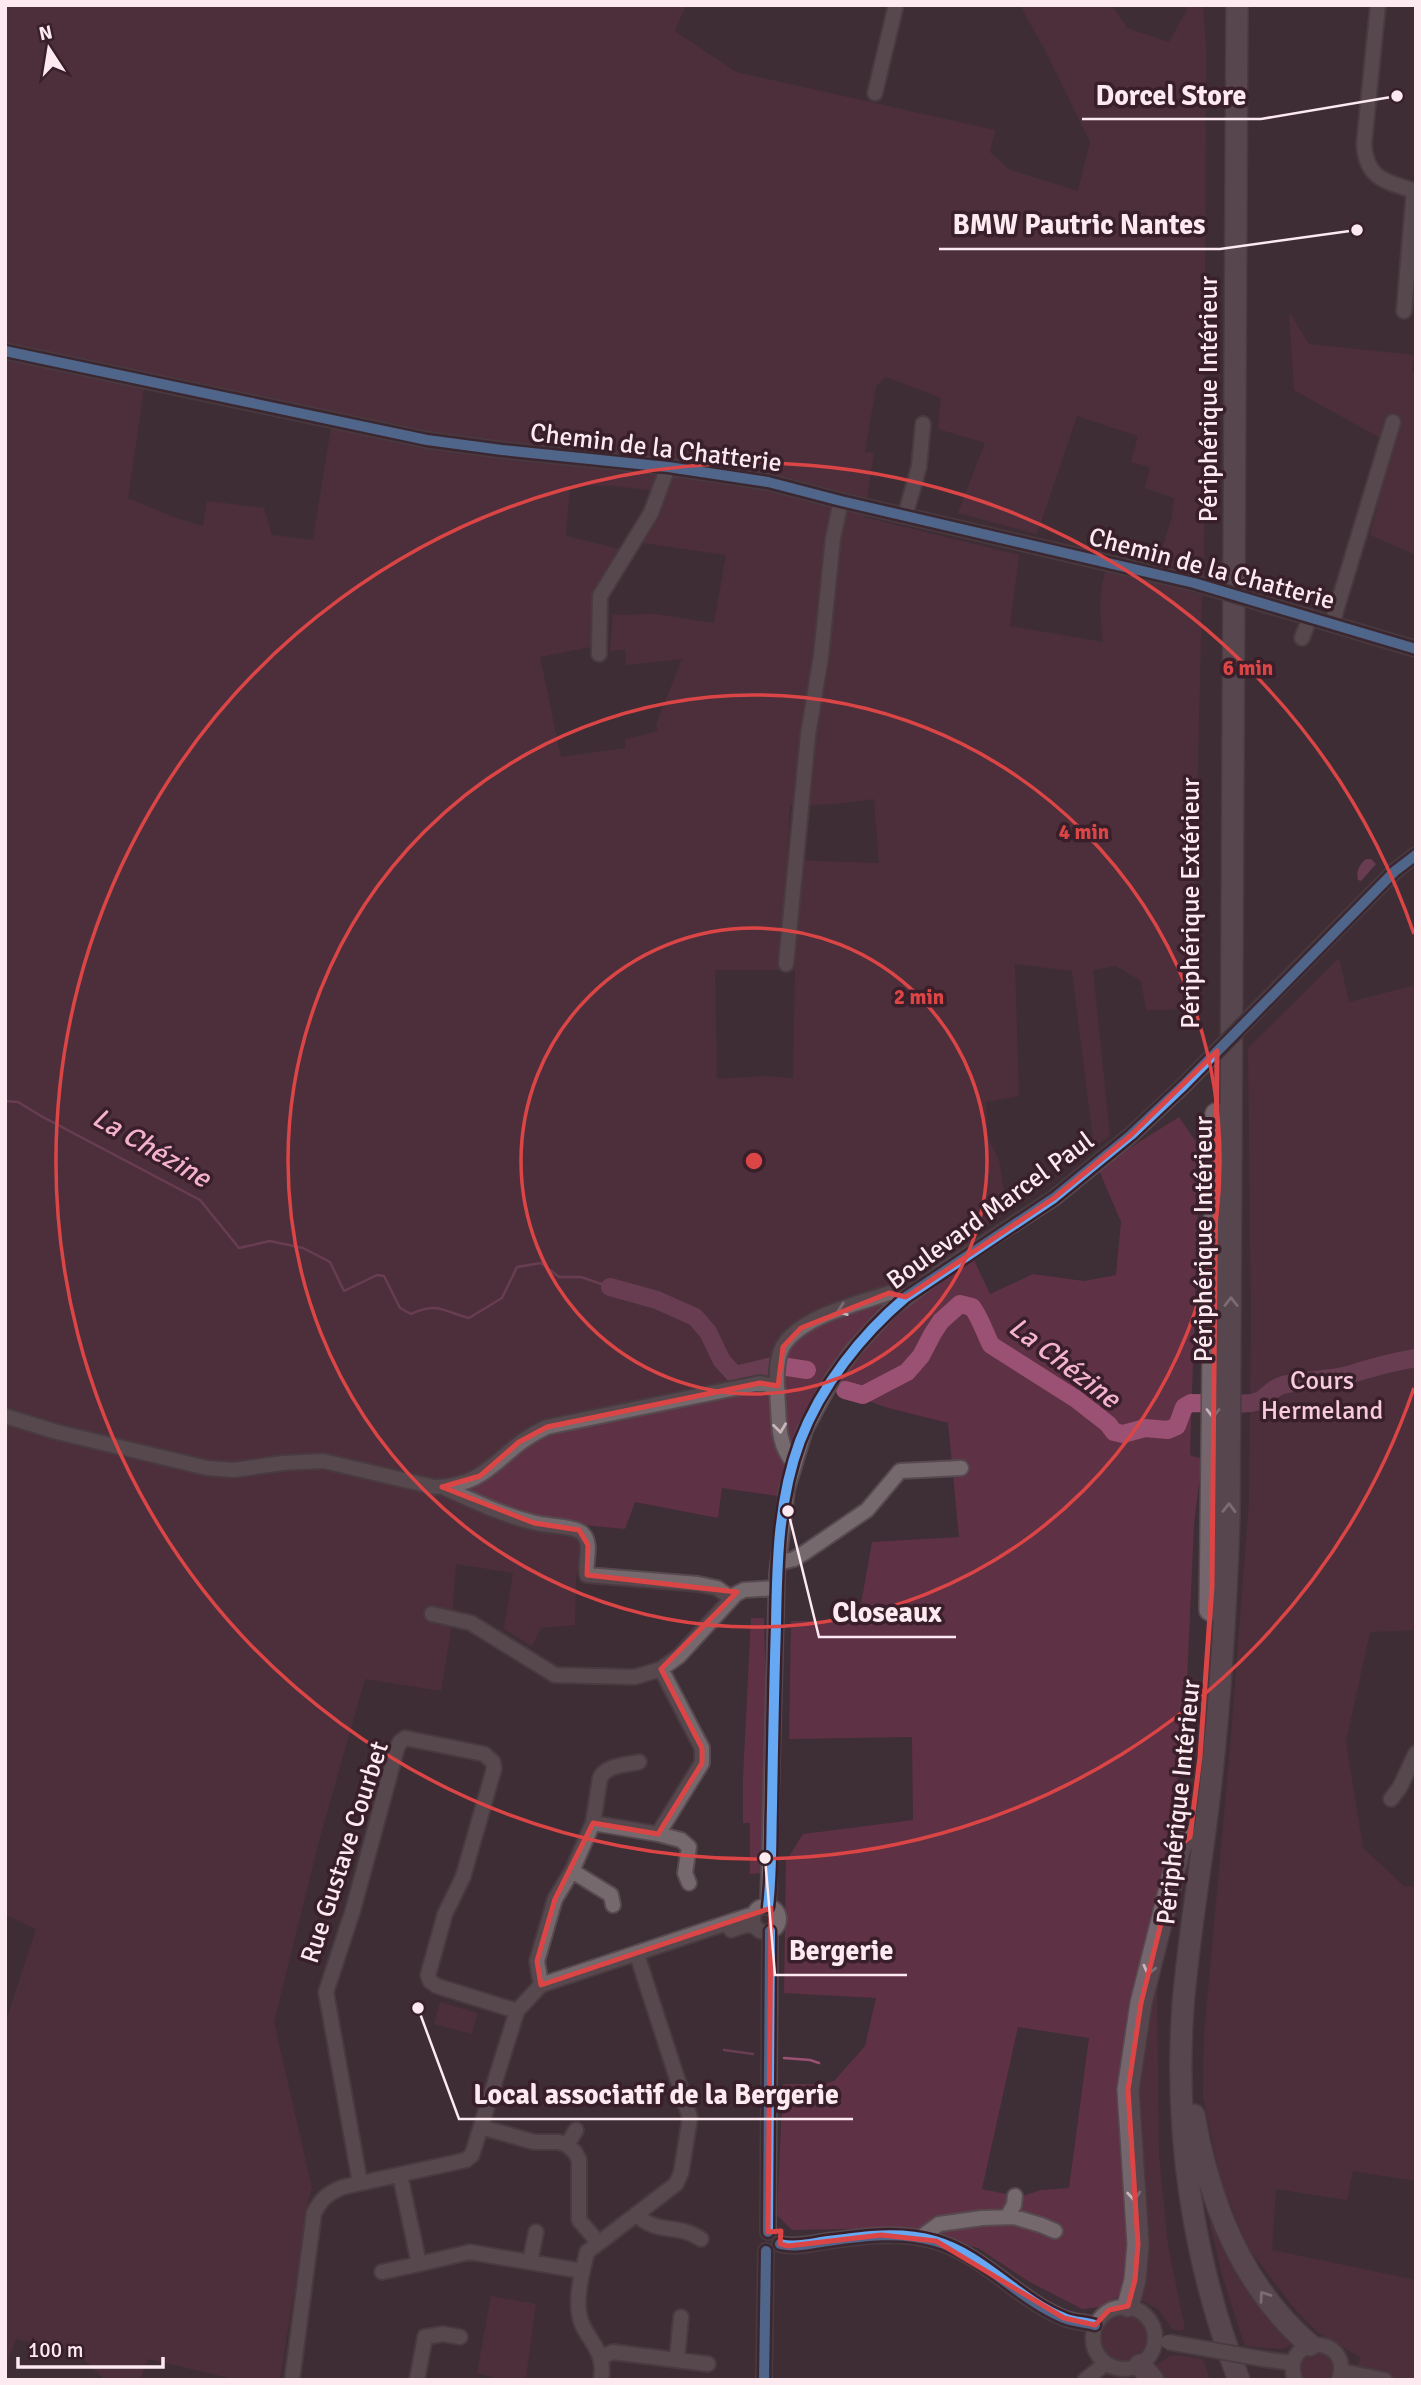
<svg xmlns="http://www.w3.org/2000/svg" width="1421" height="2385" viewBox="0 0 1421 2385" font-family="Signika,sans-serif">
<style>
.green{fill:#5f3145;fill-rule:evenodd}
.water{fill:#9b5173}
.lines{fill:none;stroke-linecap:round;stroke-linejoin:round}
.stream{stroke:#9b5173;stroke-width:2.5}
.river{stroke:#9b5173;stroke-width:18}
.minor-casing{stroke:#574a4f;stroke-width:18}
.highway-casing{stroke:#574a4f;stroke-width:24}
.minor{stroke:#75696d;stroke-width:14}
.highway{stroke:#75656c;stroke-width:21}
.minor-bridge-casing{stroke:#574a4f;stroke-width:18;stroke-linecap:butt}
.minor-bridge{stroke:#75696d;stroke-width:14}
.cycleway-casing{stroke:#391f2a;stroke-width:15}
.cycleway{stroke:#66a8f1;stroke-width:10}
.oneway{stroke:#c7b5bc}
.oneway2{stroke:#c7b6bc}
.marked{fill:none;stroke:#dc4546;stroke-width:5;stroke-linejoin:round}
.ring{fill:none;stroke:#dc4546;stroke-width:3.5}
.labels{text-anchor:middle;stroke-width:7;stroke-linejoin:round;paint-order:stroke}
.street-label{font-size:26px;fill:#fdeaf1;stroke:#391f2a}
.park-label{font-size:26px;fill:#f8cbdc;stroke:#391f2a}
.water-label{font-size:28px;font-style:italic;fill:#f5b2cd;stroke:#391f2a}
.centre{fill:#dc4546;stroke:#391f2a;stroke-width:3.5}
.ring-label{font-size:21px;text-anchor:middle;font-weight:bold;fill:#dc4546;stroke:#391f2a;stroke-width:7;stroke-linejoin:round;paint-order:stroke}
.leader{fill:none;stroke:#fdeaf1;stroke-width:2.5}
.callout-dot{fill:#fdeaf1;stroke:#391f2a;stroke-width:2.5}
.callout-label{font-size:28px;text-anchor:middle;font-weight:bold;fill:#fdeaf1;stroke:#391f2a;stroke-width:7;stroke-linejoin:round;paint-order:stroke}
</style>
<rect width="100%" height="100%" fill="#3e2e35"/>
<path class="green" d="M5 5H686L675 31 736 72 995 130 990 152 1010 170 1078 191 1090 142 1047 54 1020 5H1112L1127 28 1169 42 1187 10 1186 5H1203L1206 47 1204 577 1158 562 1172 517 1174 498 1145 488 1150 467 1131 462 1138 436 1077 416 1037 534 958 513 985 443 938 429 941 398 886 377 876 386 865 452 874 453 864 517 1019 555 1010 626 1103 642C1100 616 1098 592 1107 566L1202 595 1192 1009 1146 1010 1141 981 1116 966 1093 970 1110 1136 1094 1147 1072 971 1015 964 1019 1096 986 1102 988 1138 999 1160 1007 1211 971 1236 975 1262 990 1294 1033 1274 1084 1281 1116 1275 1121 1222 1098 1168 1179 1117 1200 1148 1190 1455 1202 1459 1194 1524 1185 1726 1167 1854 1150 1919 1168 1922 1157 1994 1159 2155 1168 2246 1185 2329 1180 2331 1172 2329 1159 2310 1141 2300 1118 2297 1099 2307 1082 2309 1028 2281 978 2248 898 2228 792 2230 777 2215 783 2084H825L834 2081 865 2046 876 1998 784 1993 786 1861 803 1834 913 1820 912 1737 789 1739 791 1621H858L872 1542 959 1537 948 1423 885 1407 822 1384 798 1431 778 1496 722 1488 718 1518 635 1502 625 1529 583 1525 576 1581 575 1625 541 1628 532 1646 504 1629 513 1573 456 1564 451 1631 441 1691 365 1679 319 1841 274 2022 312 2188 309 2197 280 2380H238L148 2359 140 2380H105L76 2351 16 2339 5 2368V2024L36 1929 5 1915ZM146 375 218 388 333 415 313 540 272 535 264 508 207 501 203 526 173 517 128 498ZM570 485 615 486 665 492 661 514 643 543 726 555 714 623 655 614 613 615 610 651 625 650 626 665 682 659 656 725 658 731 625 739V748L561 757 540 657 595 646 594 594 624 550 566 536ZM874 799 879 863 787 860 790 806 835 804ZM715 970H795L793 1078 764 1076 717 1079ZM1018 2027 1089 2038 1069 2188 1041 2190 1020 2197 982 2189Z
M1289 312 1309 344 1414 355 1412 371 1416 372V555L1370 535 1393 445 1294 390Z
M1339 958 1349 1002 1416 985V1630L1370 1632 1346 1742 1363 1848 1404 1886 1416 1887V2181L1353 2171 1347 2200 1276 2189 1272 2250 1416 2280V2380H1355L1360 2357 1318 2333 1295 2309 1248 2248 1221 2182 1203 2096 1204 2037 1230 1748 1249 1502 1251 1318 1248 1048Z
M751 1618H764L766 1699 763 1873 750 1874V1823H743V1777Z
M440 2002 477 2013 472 2034 434 2024Z
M1204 2199C1227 2255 1244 2306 1296 2343L1281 2349 1245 2346 1223 2278Z
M491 2296 536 2304 526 2377 537 2380H492V2377L477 2373Z
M1101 2337a23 23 0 1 1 46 0a23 23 0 1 1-46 0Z
M1320 2350C1332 2358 1338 2367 1328 2380H1304C1291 2362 1303 2355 1320 2350Z
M1179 2355 1203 2359 1210 2380H1163L1155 2370 1156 2365 1170 2356Z"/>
<path class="water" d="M1366 859H1371L1376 864 1361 881 1358 880C1356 871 1359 865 1366 859Z"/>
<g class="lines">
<path class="stream" d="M5 1101 18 1102 41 1116 200 1200 239 1248 270 1241 303 1248 330 1262 344 1291 377 1275 384 1276 400 1308 411 1314C438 1301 444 1312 469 1318L502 1298 517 1267 541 1263 559 1277H581L610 1287
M724 2050 753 2054
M784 2058 810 2060 819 2063"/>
<path class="river" d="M610 1287 657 1300 695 1317 708 1332 722 1361 735 1375 773 1366
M781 1366 807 1370
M845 1390 863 1395 907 1372 921 1356 933 1333 941 1321 960 1304 972 1307C981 1319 984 1331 991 1345L1076 1399 1108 1424 1114 1432 1123 1434 1145 1428 1168 1430 1177 1426 1184 1407 1191 1403C1211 1403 1232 1405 1251 1403 1267 1401 1267 1390 1283 1385 1304 1380 1327 1380 1348 1375 1370 1368 1392 1362 1416 1358"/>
<defs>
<path id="minor" d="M1378 5 1364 144C1366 179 1386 182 1416 191
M875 93 896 5
M1404 311 1414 191
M5 351 427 440 502 450 668 467 768 482 841 501 1194 583
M905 516 919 467 923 424
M1261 603 1416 649
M1332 624 1393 422
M1302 638 1310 617
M599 654 600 596 651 513 668 467
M786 964 808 735 821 656 833 538 841 501
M1267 1000 1395 871 1416 855
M5 1416 57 1432 207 1468 234 1470 283 1463 323 1461 434 1487C491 1487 499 1448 547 1427L760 1383 768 1385 778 1391
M793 1462C779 1446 779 1426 778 1406 777 1388 774 1362 783 1346 801 1316 858 1304 889 1293H899L906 1297
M445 1488C474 1501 505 1516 536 1523 547 1526 577 1526 583 1534 593 1545 584 1562 587 1575L698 1584 717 1588 731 1598
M778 1563 794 1559 804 1553 867 1510 900 1471 961 1468
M432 1614 471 1623 555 1675 635 1677 661 1669 679 1656 736 1594 744 1590 776 1588
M1391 1799 1400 1787 1416 1753
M593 1823 658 1834 702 1763V1748L661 1669
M658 1834 681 1840 689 1847 685 1873 689 1883
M572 1871 611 1895 613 1905
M753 1919a13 13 0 1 1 26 0a13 13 0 1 1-26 0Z
M768 1907 777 1574 787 1489 805 1430 833 1378 854 1349 891 1309 943 1270 1054 1198 1131 1135 1184 1085
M731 1930 746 1925 755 1926
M541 1985 537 1961 555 1899 572 1871 593 1823 600 1778C606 1765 626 1765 639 1762
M481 2127 534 2142H559L567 2145 575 2152 579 2160V2220L598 2242
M567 2145 576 2130
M400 2175 419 2264 470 2252 582 2271
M360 2183 326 1992 353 1910 397 1748 400 1742 405 1738 484 1754 493 1762 494 1769 463 1877 445 1914 428 1975 430 1981 437 1986 517 2011
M636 2214C656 2235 678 2223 701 2239
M1007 2217 1014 2205 1015 2196
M768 2232 770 1931
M920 2238 939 2224 982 2218 1014 2217 1041 2225 1055 2231
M780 2244C796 2248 812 2243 828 2241 864 2236 900 2231 935 2241 984 2255 1017 2299 1064 2318 1073 2322 1085 2322 1095 2325
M530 2262 536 2232
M382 2272 419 2264
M1093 2338a31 31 0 1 1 62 0a31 31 0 1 1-62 0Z
M601 2357 613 2352 708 2364
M677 2359 681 2317
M1263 2359 1292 2363
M1341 2371 1385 2380
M292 2380 314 2213C321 2199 328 2193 343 2187L466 2160 472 2155 517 2011 541 1985 754 1914
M417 2380 425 2337 443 2334 460 2337
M601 2380C607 2347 582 2338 579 2313 576 2293 583 2270 587 2252L676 2184 681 2173 690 2118 639 1961
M764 2380 766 2251
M1085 2380 1105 2364
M1295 2380C1279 2334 1354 2333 1339 2380"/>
<path id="highway" d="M1237 5 1229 1517C1226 1605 1221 1693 1211 1781 1203 1856 1189 1931 1183 2006 1174 2133 1193 2262 1239 2380
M1210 1610 1216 1114
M1194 2115C1209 2202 1242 2287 1310 2345
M1128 2306 1135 2280 1138 2244 1128 2090 1141 2003 1181 1844 1190 1837
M1140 2365 1153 2380"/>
</defs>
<use href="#minor" class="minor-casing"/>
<use href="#highway" class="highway-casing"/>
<use href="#minor" class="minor"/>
<use href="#highway" class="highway"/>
<defs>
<path id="minor-bridge" d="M1194 583 1261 603
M1184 1085 1267 1000
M1168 2342 1263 2359"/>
</defs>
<use href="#minor-bridge" class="minor-bridge-casing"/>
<use href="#minor-bridge" class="minor-bridge"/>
<defs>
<path id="cycleway" d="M5 351 427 440 502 450 668 467 768 482 841 501 1194 583 1416 649
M768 1907C772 1873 771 1839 772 1806 773 1745 774 1685 776 1625 777 1563 778 1500 800 1441 821 1386 861 1335 906 1297L1054 1198 1131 1135 1184 1085 1395 871 1416 855
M768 2232 770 1931
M780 2244C796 2248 812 2243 828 2241 864 2236 900 2231 935 2241 984 2255 1017 2299 1064 2318 1073 2322 1085 2322 1095 2325
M764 2380 766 2251"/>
</defs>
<use href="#cycleway" class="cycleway-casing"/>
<use href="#cycleway" class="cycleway"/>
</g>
<defs><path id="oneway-chevron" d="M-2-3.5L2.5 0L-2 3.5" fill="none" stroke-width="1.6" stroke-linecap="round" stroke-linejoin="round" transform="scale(1.75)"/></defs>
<g class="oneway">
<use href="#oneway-chevron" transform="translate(1231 1302) rotate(-90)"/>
<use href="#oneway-chevron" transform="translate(1213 1413) rotate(90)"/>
<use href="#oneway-chevron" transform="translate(1229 1508) rotate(-89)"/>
<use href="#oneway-chevron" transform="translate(1149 1970) rotate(104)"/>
<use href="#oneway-chevron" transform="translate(1134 2196) rotate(85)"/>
<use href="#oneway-chevron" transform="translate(1264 2296) rotate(-125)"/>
</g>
<g class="oneway2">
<use href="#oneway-chevron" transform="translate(842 1310) rotate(161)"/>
<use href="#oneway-chevron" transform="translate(780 1428) rotate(83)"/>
</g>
<path d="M0 0H1421V2385H0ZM1217 1051 1212 1586 1200 1757 1190 1837 1181 1844 1141 2003 1128 2090 1138 2244 1135 2280 1128 2306 1109 2310 1095 2325 1064 2318 936 2241 881 2235 788 2246 780 2244 781 2231 768 2232 771 1908 541 1985 537 1961 555 1899 593 1823 658 1834 702 1763V1748L661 1669 737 1592 587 1575 588 1545 579 1530 534 1523 442 1487 480 1476 519 1442 547 1427 760 1383 778 1386 783 1347 801 1328 889 1293 906 1297 1054 1198 1131 1135Z" fill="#3e2e35" fill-opacity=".55" fill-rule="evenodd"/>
<path class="marked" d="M1217 1051 1212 1586 1200 1757 1190 1837 1181 1844 1141 2003 1128 2090 1138 2244 1135 2280 1128 2306 1109 2310 1095 2325 1064 2318 936 2241 881 2235 788 2246 780 2244 781 2231 768 2232 771 1908 541 1985 537 1961 555 1899 593 1823 658 1834 702 1763V1748L661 1669 737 1592 587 1575 588 1545 579 1530 534 1523 442 1487 480 1476 519 1442 547 1427 760 1383 778 1386 783 1347 801 1328 889 1293 906 1297 1054 1198 1131 1135Z"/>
<g class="ring">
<circle cx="754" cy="1161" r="233"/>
<circle cx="754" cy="1161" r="466"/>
<path d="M1414 1388A698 698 0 1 1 1414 934"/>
</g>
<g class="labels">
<g class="street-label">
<text transform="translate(1208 399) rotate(-90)" y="9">Périphérique Intérieur</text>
<text transform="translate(656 447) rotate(7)" y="9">Chemin de la Chatterie</text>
<text transform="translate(1212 568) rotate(15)" y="9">Chemin de la Chatterie</text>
<text transform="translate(1190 903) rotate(-90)" y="9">Périphérique Extérieur</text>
<text transform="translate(990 1210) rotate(-36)" y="9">Boulevard Marcel Paul</text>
<text transform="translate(1203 1239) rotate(-90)" y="9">Périphérique Intérieur</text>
<text transform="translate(1178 1802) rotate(-84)" y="9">Périphérique Intérieur</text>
<text transform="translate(344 1852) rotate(-72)" y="9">Rue Gustave Courbet</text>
</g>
<g class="park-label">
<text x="1322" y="1389">Cours<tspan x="1322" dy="30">Hermeland</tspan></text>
</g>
<g class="water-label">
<text transform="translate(152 1147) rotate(30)" y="10">La Chézine</text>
<text transform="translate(1065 1362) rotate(37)" y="10">La Chézine</text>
</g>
</g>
<circle cx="754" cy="1161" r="10" class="centre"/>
<g class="ring-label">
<text x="1248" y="675">6 min</text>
<text x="1084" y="839">4 min</text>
<text x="919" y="1004">2 min</text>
</g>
<path class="leader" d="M1397 96L1261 119H1082M1357 230L1220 249H939M788 1511L819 1637H956M765 1858L775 1975H907M418 2008L459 2119H853"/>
<g class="callout-dot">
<circle cx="1397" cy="96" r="7"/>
<circle cx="1357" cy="230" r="7"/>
<circle cx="788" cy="1511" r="7"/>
<circle cx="765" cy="1858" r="7"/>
<circle cx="418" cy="2008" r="7"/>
</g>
<g class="callout-label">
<text x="1171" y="105">Dorcel Store</text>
<text x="1079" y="234">BMW Pautric Nantes</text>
<text x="887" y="1622">Closeaux</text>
<text x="841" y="1960">Bergerie</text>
<text x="656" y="2104">Local associatif de la Bergerie</text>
</g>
<rect width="1421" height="2385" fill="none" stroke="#fdeaf1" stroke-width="14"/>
<g transform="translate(49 49) rotate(348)" stroke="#391f2a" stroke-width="5" paint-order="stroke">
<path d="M0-5L12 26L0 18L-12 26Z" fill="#fdeaf1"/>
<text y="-10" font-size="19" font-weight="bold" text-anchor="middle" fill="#fdeaf1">N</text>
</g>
<path d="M18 2357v10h145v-10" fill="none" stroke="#fdeaf1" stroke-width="3.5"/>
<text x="28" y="2357" font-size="21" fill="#fdeaf1" stroke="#391f2a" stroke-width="5" paint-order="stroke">100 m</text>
</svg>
